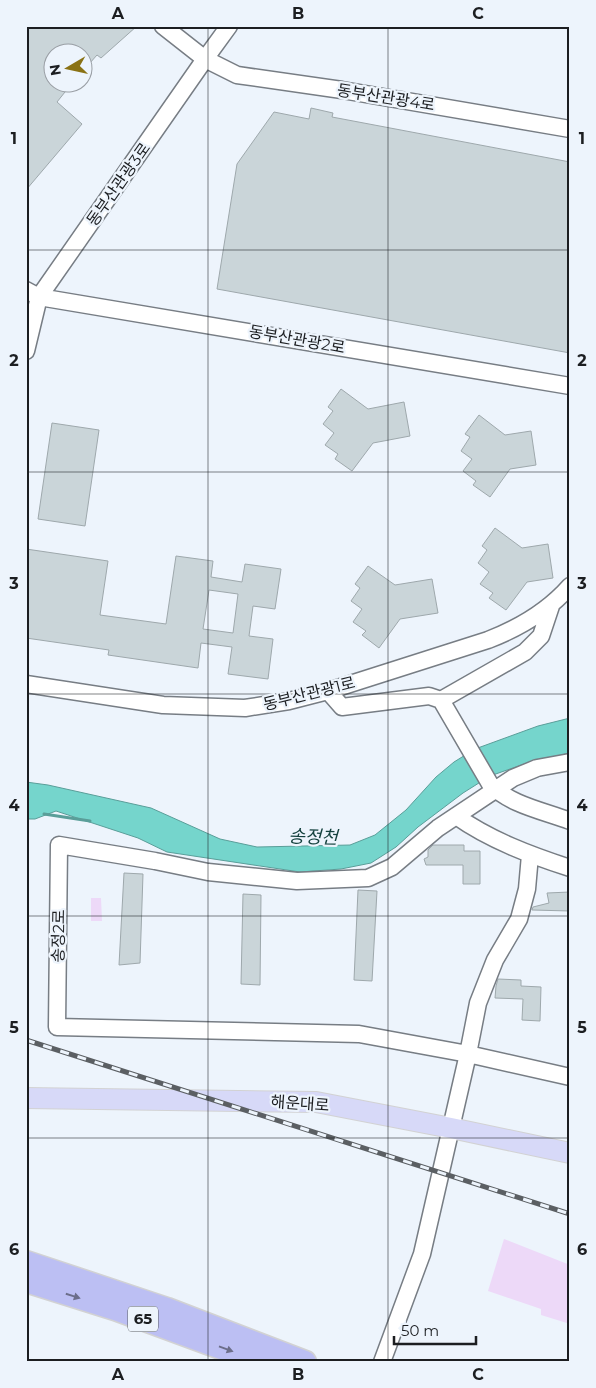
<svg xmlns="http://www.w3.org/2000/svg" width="596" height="1388" viewBox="0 0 596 1388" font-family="Montserrat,'Noto Sans KR',sans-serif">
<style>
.green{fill:#edd9f8}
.water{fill:#75d5cc;stroke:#5a9e99}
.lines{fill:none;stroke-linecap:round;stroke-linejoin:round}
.stream{stroke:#5a9e99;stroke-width:3}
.building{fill:#cad5d9;stroke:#9ea8ac;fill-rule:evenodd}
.minor-casing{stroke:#777d84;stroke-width:19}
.major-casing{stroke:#d2d2d3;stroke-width:22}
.highway-casing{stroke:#d2d2d3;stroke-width:25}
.minor{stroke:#fff;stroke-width:16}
.major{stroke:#d7d9f8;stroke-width:20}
.highway{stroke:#bcbff3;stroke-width:22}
.rail-casing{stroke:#5b5f63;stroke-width:5}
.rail{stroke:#edf4fc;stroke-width:3;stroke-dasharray:9;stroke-linecap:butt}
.oneway{fill:#6c6e8a}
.grid{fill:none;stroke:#1c1e21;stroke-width:1;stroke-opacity:0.55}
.labels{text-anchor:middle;stroke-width:4.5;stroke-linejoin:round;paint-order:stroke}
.shield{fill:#edf4fc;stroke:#5b5e63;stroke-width:1}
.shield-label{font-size:15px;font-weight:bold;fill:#1c1e21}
.street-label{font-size:16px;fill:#1c1e21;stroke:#edf4fc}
.water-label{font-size:18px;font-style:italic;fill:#14413e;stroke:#edf4fc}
.neatline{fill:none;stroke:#1c1e21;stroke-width:2}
.grid-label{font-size:16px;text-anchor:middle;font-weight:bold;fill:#1c1e21}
</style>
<rect width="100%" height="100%" fill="#edf4fc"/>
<path class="green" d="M91 898H101L102 921H91Z
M504 1239 570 1265V1324L541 1315V1309L488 1291Z"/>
<path class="water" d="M570 718V753L530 762 490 776 463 793 418 827 396 847 371 863 341 869 300 872 167 852 138 838 56 811 35 819H26V782L48 785 151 808 220 839 257 847 350 845 375 835 406 810 436 777 454 762 475 749 538 726Z"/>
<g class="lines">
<path class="stream" d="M44 814 90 821"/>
</g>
<path class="building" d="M26 26H137L101 58 97 55 82 72V52H52V82H73L57 102 82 124 26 190Z
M311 108 333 113 332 117 570 162V353L217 289 237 164 274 112 309 119Z
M341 389 368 409 404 402 410 436 373 443 352 471 335 459 338 454 325 445 334 433 323 424 333 411 328 407Z
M479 415 505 435 531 431 536 465 510 469 490 497 473 485 476 481 463 471 472 459 461 451 470 437 465 434Z
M52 423 99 430 85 526 38 519Z
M495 528 522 548 548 544 553 578 527 582 506 610 489 598 493 593 480 584 489 572 478 563 487 550 482 546Z
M26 549 108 561 100 615 166 624 176 556 213 561 211 577 242 582 245 564 281 569 275 609 253 606 249 636 273 639 268 679 228 674 232 647 201 643 198 668 108 655 109 650 26 638ZM209 590 238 594 233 633 203 629Z
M368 566 395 585 432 579 438 613 400 619 379 648 362 635 366 631 353 622 362 609 351 601 360 588 355 584Z
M433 845H464V851H480V884H463V865H426L424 859 428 857V850Z
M124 873 143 874 140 963 119 965Z
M358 890 377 891 372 981 354 980Z
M570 892V911L532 910 533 907 549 903 547 893Z
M243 894 261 895 260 985 241 984Z
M498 979 521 980V986L541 987 540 1021 522 1020 523 999 495 998 496 986Z"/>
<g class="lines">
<defs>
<path id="minor" d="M163 26 205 59 237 75 342 90 570 129
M26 290 39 297 570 386
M26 351 39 297 205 59 229 26
M26 684 163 705 245 708 289 701 328 691 488 640C519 628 548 611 570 586
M328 691 342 707 429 696 441 700 490 784C510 805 544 811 570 821
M441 700 525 652 541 636 551 606
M570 762 537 768 513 778 438 828 392 867 368 878 297 881 208 872 155 861 59 845 57 1027 359 1034 468 1054 570 1077
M456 816C490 840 530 855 570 868
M382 1362 422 1254 468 1054 478 1003 495 960 519 919 527 889 530 855"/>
<path id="major" d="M26 1098 316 1102 451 1128 570 1153"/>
<path id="highway" d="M26 1262 167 1309 305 1362
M26 1281 115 1309 259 1362"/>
</defs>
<use href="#minor" class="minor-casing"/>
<use href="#major" class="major-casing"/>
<use href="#highway" class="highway-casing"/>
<use href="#minor" class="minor"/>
<use href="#major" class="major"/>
<use href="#highway" class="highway"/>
<defs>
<path id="rail" d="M26 1040 570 1214"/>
</defs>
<use href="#rail" class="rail-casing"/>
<use href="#rail" class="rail"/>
</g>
<defs><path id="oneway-solid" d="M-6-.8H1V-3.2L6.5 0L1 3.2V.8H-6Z" transform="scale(1.25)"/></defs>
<g class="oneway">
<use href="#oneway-solid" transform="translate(73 1296) rotate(17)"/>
<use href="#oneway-solid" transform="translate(226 1349) rotate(20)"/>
</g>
<path class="grid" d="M208 26V1362M388 26V1362M26 250H570M26 472H570M26 694H570M26 916H570M26 1138H570"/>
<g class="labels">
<rect class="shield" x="128" y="1306.5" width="30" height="25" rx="4"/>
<g class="shield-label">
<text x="143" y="1324">65</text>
</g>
<g class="street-label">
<text transform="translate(386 97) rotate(9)" y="6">동부산관광4로</text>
<text transform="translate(118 184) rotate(-55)" y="6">동부산관광3로</text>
<text transform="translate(297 339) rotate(10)" y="6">동부산관광2로</text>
<text transform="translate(309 693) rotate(-14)" y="6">동부산관광1로</text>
<text transform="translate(58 936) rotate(-89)" y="6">송정2로</text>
<text transform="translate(300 1103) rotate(4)" y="6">해운대로</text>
</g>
<g class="water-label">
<text transform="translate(313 837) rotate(2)" y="6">송정천</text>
</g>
</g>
<rect width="596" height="1388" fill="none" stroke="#edf4fc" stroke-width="55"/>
<g transform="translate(68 68) rotate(261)"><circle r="24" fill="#edf4fc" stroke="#999ea4"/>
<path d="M0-4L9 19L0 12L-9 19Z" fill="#8a7215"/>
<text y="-8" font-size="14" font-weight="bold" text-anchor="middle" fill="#1c1e21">N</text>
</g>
<path d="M394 1336v8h82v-8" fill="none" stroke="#1c1e21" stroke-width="2.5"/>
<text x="401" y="1336" font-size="15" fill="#1c1e21" stroke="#edf4fc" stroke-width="4" paint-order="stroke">50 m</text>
<rect x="28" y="28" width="540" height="1332" class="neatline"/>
<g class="grid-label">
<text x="118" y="19">A</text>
<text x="298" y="19">B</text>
<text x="478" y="19">C</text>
<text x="14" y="144">1</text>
<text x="582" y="144">1</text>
<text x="14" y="366">2</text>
<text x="582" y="366">2</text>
<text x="14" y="589">3</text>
<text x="582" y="589">3</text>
<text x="14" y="811">4</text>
<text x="582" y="811">4</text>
<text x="14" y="1033">5</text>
<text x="582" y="1033">5</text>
<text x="14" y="1255">6</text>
<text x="582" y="1255">6</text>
<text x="118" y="1380">A</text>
<text x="298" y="1380">B</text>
<text x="478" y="1380">C</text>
</g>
</svg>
